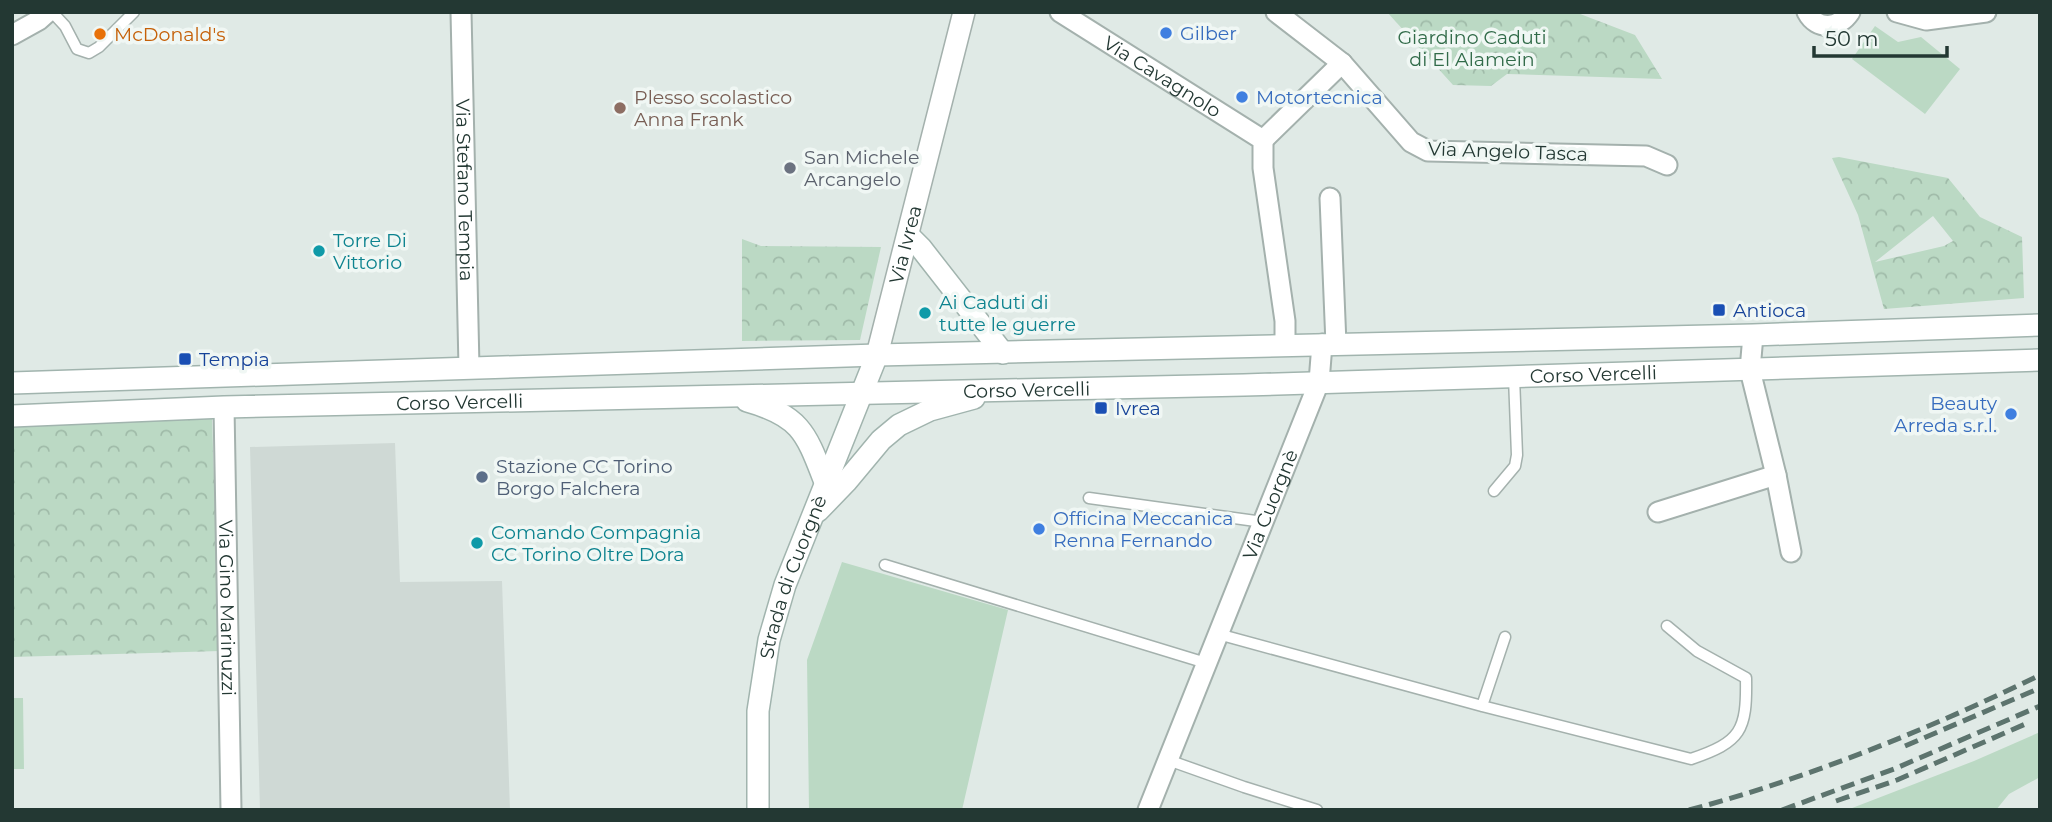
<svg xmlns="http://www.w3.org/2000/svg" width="2052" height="822" viewBox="0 0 2052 822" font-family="Montserrat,sans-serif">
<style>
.built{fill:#cfd9d5}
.green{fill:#bbd9c4}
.park{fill:url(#park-crowns);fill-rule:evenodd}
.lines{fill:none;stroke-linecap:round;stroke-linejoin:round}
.service-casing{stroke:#a4b1ad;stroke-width:13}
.minor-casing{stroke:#a4b1ad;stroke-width:23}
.tertiary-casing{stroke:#a4b1ad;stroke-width:24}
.secondary-casing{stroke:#a1b4ae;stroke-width:24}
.service{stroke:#fff;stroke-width:10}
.minor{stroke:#fff;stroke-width:19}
.tertiary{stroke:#fff;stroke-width:21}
.secondary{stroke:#fff;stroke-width:21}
.rail{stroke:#5d746e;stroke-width:5;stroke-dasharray:14 7;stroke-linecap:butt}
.shop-dot{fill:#3f7fe0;stroke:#f0f7f4;stroke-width:2.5}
.food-dot{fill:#e8710a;stroke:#f0f7f4;stroke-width:2.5}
.education-dot{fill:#8d6e63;stroke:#f0f7f4;stroke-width:2.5}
.worship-dot{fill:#6b7280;stroke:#f0f7f4;stroke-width:2.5}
.culture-dot{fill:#0f9aa8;stroke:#f0f7f4;stroke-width:2.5}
.transit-dot{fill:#1a4fb4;stroke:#f0f7f4;stroke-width:2.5}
.service-dot{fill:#5c6f8a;stroke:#f0f7f4;stroke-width:2.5}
.labels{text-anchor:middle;stroke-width:7;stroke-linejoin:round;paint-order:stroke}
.shop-label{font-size:19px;fill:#366cbe;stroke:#f0f7f4;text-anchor:start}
.food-label{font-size:19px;fill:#c56008;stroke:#f0f7f4;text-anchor:start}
.park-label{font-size:19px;fill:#316b49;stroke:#f0f7f4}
.street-label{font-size:19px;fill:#233833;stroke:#f0f7f4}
.education-label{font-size:19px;fill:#785e54;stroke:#f0f7f4;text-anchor:start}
.worship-label{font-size:19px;fill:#5b616d;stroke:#f0f7f4;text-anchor:start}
.culture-label{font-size:19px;fill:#0d838f;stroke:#f0f7f4;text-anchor:start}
.transit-label{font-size:19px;fill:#164399;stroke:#f0f7f4;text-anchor:start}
.service-label{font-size:19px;fill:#4e5e75;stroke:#f0f7f4;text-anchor:start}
</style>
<defs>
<pattern id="park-crowns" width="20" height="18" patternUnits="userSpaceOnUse" patternTransform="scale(1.75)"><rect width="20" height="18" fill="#bbd9c4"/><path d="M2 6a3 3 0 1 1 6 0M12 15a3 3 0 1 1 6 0" fill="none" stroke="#a0bba9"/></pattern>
</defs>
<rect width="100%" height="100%" fill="#e0eae6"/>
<path class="built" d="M395 443 400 582 502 581 510 810H260L250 447Z"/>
<path class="green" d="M1875 26 1898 42 1921 37 1960 69 1925 114 1852 59Z
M842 562 1008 610 962 810H809L807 660Z
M12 698H23L24 769H12Z
M2040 732V777L2009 794 1996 810H1847L1974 761Z"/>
<path class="park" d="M1387 12H1575L1635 35 1662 79 1507 74 1491 86 1453 85Z
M1839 157 1948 178 1980 217 2022 237 2024 298 1884 309 1858 215 1832 158ZM1933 216 1953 241 1944 246 1875 262Z
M742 239 761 246 881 247 860 340 742 341Z
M212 419 220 651 12 657V425Z"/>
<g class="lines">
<defs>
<path id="service" d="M52 12 65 26 77 49 89 53 99 47 134 12
M1494 491 1515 466 1517 455 1514 377
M1089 498 1263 522
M885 565 1206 663
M1218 634 1482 706 1691 759C1741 742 1747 731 1746 678L1697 651 1667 626
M1482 706 1505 637
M1168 760 1244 787 1317 810"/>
<g id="minor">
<path id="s1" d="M461 12 469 367"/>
<path id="s2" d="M1060 12 1263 140V168L1285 321V345"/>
<path d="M1276 12 1342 63 1411 142 1428 151 1646 156 1667 165"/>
<path d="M1807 12C1817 31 1839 29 1850 12"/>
<path d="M1897 12 1926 20 1986 12"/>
<path d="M12 35 39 20 48 12"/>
<path d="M1263 140 1342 63"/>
<path d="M1330 198 1336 344"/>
<path d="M1753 335 1750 370 1776 475 1791 552"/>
<path id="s3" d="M224 407 231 810"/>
<path d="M1658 512 1776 475"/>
<path id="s4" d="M1148 810 1319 382 1322 344"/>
</g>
<g id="tertiary">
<path id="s5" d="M877 355 964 12"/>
</g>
<g id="secondary">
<path d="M908 235 921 248 1003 353"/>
<path d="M12 383 877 355 1753 335 2040 325"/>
<path d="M747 401C801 416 806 433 825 482"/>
<path id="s6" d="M12 416 224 407 1244 385 2040 360"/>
<path d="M818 511 846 482 881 440 899 425 930 410 974 398"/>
<path id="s7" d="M758 810V711L769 640 785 585 877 355"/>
</g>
</defs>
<use href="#service" class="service-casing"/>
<use href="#minor" class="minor-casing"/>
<use href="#tertiary" class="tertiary-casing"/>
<use href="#secondary" class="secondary-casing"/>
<use href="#service" class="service"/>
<use href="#minor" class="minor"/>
<use href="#tertiary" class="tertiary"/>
<use href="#secondary" class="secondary"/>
<path class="rail" d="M1905 746 2040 688
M1836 801 1897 780 2030 722
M1689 810C1806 779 1932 728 2040 675
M1782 810 1894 769 2040 706"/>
</g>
<g class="shop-dot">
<circle cx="1166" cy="33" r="7"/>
<circle cx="1242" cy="97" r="7"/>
<circle cx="2011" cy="414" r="7"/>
<circle cx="1039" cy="529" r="7"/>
</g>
<circle class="food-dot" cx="100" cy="34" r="7"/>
<circle class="education-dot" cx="620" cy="108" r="7"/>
<circle class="worship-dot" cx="790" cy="168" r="7"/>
<g class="culture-dot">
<circle cx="319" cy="251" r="7"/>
<circle cx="925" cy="313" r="7"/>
<circle cx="477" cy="543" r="7"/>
</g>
<g class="transit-dot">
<rect x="1712" y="303" width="14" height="14" rx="3.5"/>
<rect x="178" y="352" width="14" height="14" rx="3.5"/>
<rect x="1094" y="401" width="14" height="14" rx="3.5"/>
</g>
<circle class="service-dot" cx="482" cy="477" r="7"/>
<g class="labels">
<g class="shop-label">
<text x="1180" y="40">Gilber</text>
<text x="1256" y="104">Motortecnica</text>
<text x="1997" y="410" text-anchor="end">Beauty<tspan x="1997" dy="22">Arreda s.r.l.</tspan></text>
<text x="1053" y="525">Officina Meccanica<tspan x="1053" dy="22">Renna Fernando</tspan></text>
</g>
<g class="food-label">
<text x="114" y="41">McDonald's</text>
</g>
<g class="park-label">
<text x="1472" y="44">Giardino Caduti<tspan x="1472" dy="22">di El Alamein</tspan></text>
</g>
<g class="street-label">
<text dy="7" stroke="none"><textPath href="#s2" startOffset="121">Via Cavagnolo</textPath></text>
<text transform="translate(1508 151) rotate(2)" y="7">Via Angelo Tasca</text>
<text dy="7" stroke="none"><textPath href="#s1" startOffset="178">Via Stefano Tempia</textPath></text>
<text dy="7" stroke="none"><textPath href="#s5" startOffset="114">Via Ivrea</textPath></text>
<text dy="7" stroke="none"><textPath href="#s6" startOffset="1582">Corso Vercelli</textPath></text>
<text dy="7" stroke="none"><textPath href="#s6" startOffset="1015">Corso Vercelli</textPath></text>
<text dy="7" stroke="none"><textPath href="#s6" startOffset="448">Corso Vercelli</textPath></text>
<text dy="7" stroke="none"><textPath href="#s4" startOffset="329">Via Cuorgnè</textPath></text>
<text dy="7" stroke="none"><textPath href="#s7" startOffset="238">Strada di Cuorgnè</textPath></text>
<text dy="7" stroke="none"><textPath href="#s3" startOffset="201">Via Gino Marinuzzi</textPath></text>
</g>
<g class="education-label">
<text x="634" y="104">Plesso scolastico<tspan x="634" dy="22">Anna Frank</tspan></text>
</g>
<g class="worship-label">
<text x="804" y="164">San Michele<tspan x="804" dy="22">Arcangelo</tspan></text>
</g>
<g class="culture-label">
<text x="333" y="247">Torre Di<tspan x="333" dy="22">Vittorio</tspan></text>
<text x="939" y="309">Ai Caduti di<tspan x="939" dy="22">tutte le guerre</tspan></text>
<text x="491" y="539">Comando Compagnia<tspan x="491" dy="22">CC Torino Oltre Dora</tspan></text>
</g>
<g class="transit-label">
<text x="1733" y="317">Antioca</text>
<text x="199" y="366">Tempia</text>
<text x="1115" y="415">Ivrea</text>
</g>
<g class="service-label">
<text x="496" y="473">Stazione CC Torino<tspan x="496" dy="22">Borgo Falchera</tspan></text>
</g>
</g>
<rect width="2052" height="822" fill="none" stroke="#233833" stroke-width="28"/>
<path d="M1814 46v10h133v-10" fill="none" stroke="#233833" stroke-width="3.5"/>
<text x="1825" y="46" font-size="21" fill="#233833" stroke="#f0f7f4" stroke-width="5" paint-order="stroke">50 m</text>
</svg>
